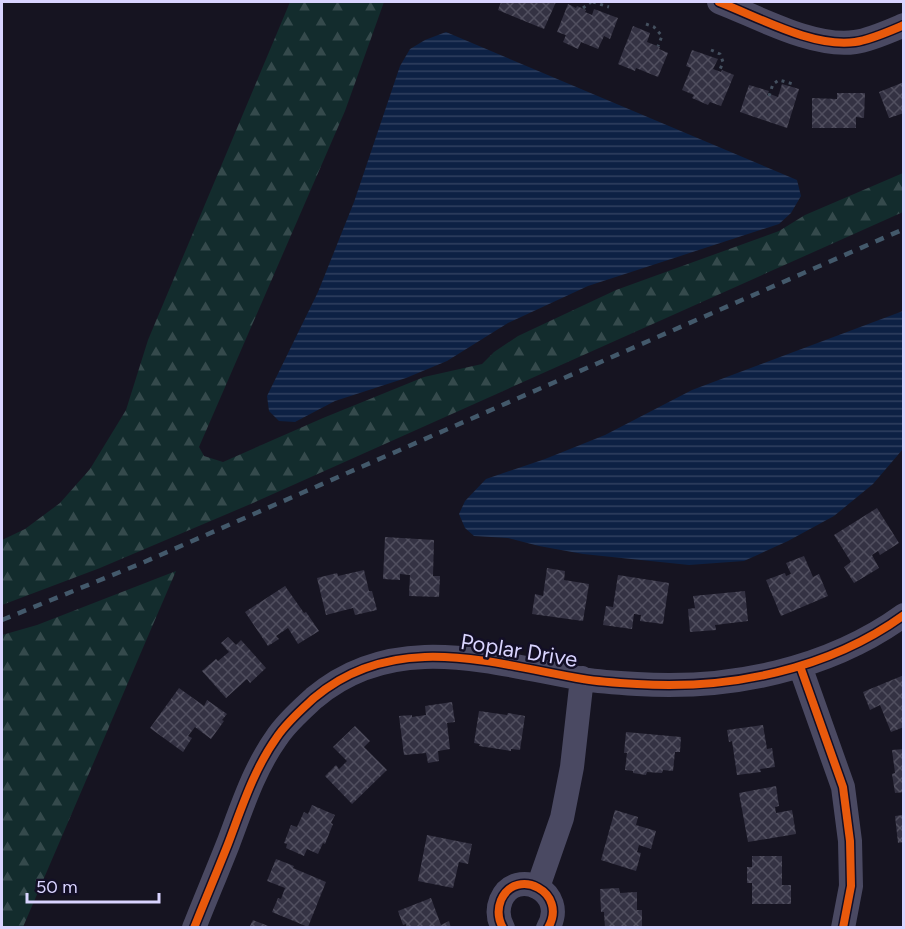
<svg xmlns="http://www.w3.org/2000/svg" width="905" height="929" viewBox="0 0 905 929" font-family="Figtree,sans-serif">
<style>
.forest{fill:url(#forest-firs)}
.water{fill:url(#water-rules)}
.building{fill:url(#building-cross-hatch)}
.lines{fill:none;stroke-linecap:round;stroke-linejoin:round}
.path{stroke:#44505f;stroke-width:3;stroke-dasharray:3 4.5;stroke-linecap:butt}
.minor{stroke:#4a4962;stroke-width:24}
.rail{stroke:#43596b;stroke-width:4.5;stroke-dasharray:9 8;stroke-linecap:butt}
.cycleway-casing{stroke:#130f26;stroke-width:11}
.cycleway{stroke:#e8590c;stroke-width:8}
.labels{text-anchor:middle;stroke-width:5;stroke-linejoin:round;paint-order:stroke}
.street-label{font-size:22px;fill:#d9d4ff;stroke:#130f26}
</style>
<defs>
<pattern id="forest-firs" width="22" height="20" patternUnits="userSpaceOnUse" patternTransform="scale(1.5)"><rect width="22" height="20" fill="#132c2d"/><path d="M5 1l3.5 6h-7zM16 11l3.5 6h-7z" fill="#354a4c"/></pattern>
<pattern id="water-rules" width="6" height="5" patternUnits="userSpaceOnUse" patternTransform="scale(1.5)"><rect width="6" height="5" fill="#0d2144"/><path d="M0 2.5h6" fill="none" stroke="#304060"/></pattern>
<pattern id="building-cross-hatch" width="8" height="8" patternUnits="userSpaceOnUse" patternTransform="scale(1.5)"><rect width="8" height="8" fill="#343243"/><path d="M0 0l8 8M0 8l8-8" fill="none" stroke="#514f5f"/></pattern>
</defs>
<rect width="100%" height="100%" fill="#161421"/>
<path class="forest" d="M290 2H384L345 111 199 447 204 456 223 462 323 418 424 377 482 364 494 352 518 336 616 290 779 231 805 215 903 173V212L253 503 100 568 2 605V540L25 529 60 503 90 469 126 410 148 340Z
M176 571 23 927H2V635L37 625Z"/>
<path class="water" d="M446 32 797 180 801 196 791 213 779 224 588 286 508 323 447 361 406 378 335 401 295 422 279 421 269 411 267 396 318 292 354 202 400 66 410 49 425 40Z
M903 311V449L873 484 834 516 788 541 744 561 689 565 583 554 539 546 508 538 474 536 465 528 459 514 465 501 486 479 545 459 605 435 692 390Z"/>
<path class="building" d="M501 2H556L544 29 498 10Z
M568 4 576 8 577 6 586 10 585 12 592 15 594 9 618 18 610 39 604 36 598 49 581 42 578 49 563 42 566 35 557 32Z
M633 26 650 33 647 42 660 47 659 49 668 53 658 77 636 68 635 71 618 64Z
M692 50 718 59 713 69 721 72 722 70 734 75 721 106 710 102 708 105 692 98 694 95 682 90 691 68 686 66Z
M904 82V113L889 118 879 92Z
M782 84 799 89 787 128 740 112 749 85 769 91 767 95 770 96V94L778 97Z
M837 93H865L864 118 856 117V128H812V98L837 99Z
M877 508 899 543 880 555 878 551 872 555 879 568 854 583 844 567 851 562 834 535Z
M385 537 434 540 433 576H440L439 597 409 596 410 575 400 574V580L383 579Z
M804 556 813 577 819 574 828 596 781 616 766 580 785 573 786 576 791 574 786 563Z
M547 568 565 571 564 580 589 584 583 621 532 614 535 594 543 596Z
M364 570 369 591H372L377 610 355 615 353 608 326 615 317 578 337 573 338 576Z
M618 575 669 583 663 624 640 621 641 615 634 614 632 629 603 625 606 606 613 607Z
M285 586 304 613 306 612 319 631 298 644 288 628 276 636 279 639 268 646 245 612Z
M745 591 748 621 715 625 716 630 690 632 688 609 695 608 693 596Z
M228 637 236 645 241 640 266 668 250 683 247 679 226 698 202 671 216 659 218 661 229 652 221 643Z
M904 675V727L891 732 880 705 870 710 863 692Z
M179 688 204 706 207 700 227 714 222 720 224 721 211 739 195 727 188 736 192 738 183 752 150 728Z
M452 702 455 722 447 723 450 749 438 751 439 761 428 763 426 753 404 755 399 716 412 715V717L426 715 425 706Z
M479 711 507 715 508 713 525 716 520 750 511 749V751L479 746 480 744 474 743Z
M763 725 767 749 772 748 775 767 760 769 761 772 737 775 732 741 729 742 727 730Z
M355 726 370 741 364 747 387 770 352 804 325 776 336 765 339 769 347 761 333 747Z
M626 732 681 737 680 752H675L673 771 663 770 662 773 647 772 646 775 633 773V771L625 770 627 753H624Z
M904 749V792L895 793 892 774 895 773 892 750Z
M776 786 779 806 775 807 776 813 792 810 796 834 748 842 739 793Z
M312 805 335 815 331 823 333 824 325 844 323 843 318 854 307 849 304 856 286 848 287 844 284 843 291 825 297 827 304 812 308 814Z
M615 810 638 817 636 825 656 831 651 849 639 845 637 852 641 853 636 871 601 860Z
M904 815V842L898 843 895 816Z
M427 835 472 844 468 864 459 862 453 888 418 881Z
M752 856H782V885H791V904H752V883H747V867H752Z
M276 859 294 866 293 868 326 882 308 927 272 912 278 898 281 899 285 888 267 881Z
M619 888 620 893 637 892V910H642V928H605L604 912H601L600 889Z
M431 898 441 925 449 921 451 928H407L406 924 403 925 398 911Z
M253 920 271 927V928H249Z"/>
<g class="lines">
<path class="path" d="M593 2 609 7
M583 8 591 2
M646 24 654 27 662 36 658 46
M711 50 720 54 723 62 719 72
M769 96 773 84 779 80 793 84"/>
<path class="minor" d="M719 2C758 17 813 48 855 42 870 40 890 31 904 25
M800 666 843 787 850 841 851 886 843 928
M538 887 562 818 572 767 582 678
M194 928C205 900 217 872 228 844 242 807 254 769 277 737 287 722 301 710 314 698 394 630 491 663 583 679 601 682 619 683 637 684 729 690 828 670 904 615
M503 928C498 919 497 910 501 900 516 866 569 892 548 928"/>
<path class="rail" d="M2 620 142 563 904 229"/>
<defs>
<path id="cycleway" d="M719 2C758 17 813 48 855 42 870 40 890 31 904 25
M800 666 843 787 850 841 851 886 843 928
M194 928C205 900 217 872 228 844 242 807 254 769 277 737 287 722 301 710 314 698 394 630 491 663 583 679 601 682 619 683 637 684 729 690 828 670 904 615
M503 928C498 919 497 910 501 900 516 866 569 892 548 928"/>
</defs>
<use href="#cycleway" class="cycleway-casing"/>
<use href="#cycleway" class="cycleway"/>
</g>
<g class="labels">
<g class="street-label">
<text transform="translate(519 650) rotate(9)" y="8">Poplar Drive</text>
</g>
</g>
<rect width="905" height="929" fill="none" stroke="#d9d4ff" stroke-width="6"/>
<path d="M27 893v9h132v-9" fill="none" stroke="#d9d4ff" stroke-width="3"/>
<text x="36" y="893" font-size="18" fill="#d9d4ff" stroke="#130f26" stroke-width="4.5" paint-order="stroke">50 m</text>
</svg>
